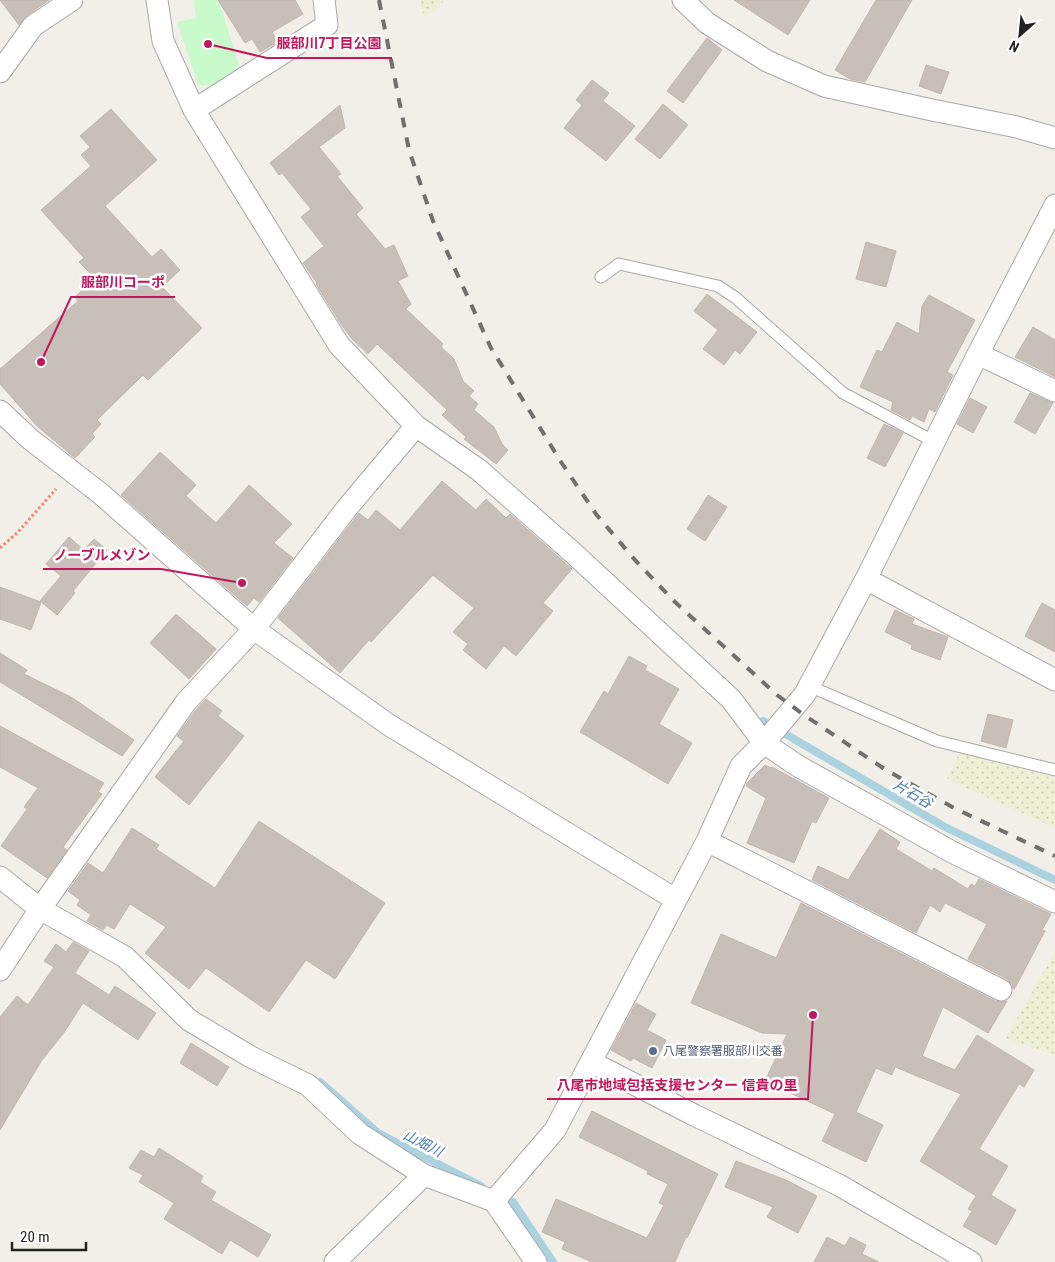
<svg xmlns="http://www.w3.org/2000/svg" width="1055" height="1262" viewBox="0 0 1055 1262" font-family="'Roboto Condensed','Noto Sans JP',sans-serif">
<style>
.farmland{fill:url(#farmland-dots)}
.park{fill:#c8facc}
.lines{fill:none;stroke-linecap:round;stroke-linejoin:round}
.stream{stroke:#aad3df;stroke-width:8}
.building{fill:#c7bfb8;stroke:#c4b6ab}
.lane-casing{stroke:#a9a9a9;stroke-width:13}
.street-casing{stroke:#a9a9a9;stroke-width:23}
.path{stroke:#fa8072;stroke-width:3;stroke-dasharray:2.5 2.5;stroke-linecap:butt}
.lane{stroke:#fff;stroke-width:11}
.street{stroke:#fff;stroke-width:21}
.rail{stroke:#707070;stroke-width:4;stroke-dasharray:10 10;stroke-linecap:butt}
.service-dot{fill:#5c6f8a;stroke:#fff;stroke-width:2}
.labels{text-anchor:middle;stroke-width:5;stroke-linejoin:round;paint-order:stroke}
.service-label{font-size:12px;fill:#4e5e75;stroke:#fff;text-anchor:start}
.water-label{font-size:14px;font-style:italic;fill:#4a7aab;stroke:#fff}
.leader{fill:none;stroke:#c2185b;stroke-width:2}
.callout-dot{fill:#c2185b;stroke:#fff;stroke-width:2}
.callout-label{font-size:14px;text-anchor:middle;font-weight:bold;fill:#c2185b;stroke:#fff;stroke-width:5;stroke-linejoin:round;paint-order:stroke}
</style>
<defs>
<pattern id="farmland-dots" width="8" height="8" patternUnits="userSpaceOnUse" patternTransform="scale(1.25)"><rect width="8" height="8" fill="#eef0d5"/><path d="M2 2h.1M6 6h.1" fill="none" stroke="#ccceb7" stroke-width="1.8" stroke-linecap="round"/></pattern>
</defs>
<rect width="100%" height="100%" fill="#f2efe9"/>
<path class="farmland" d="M420 0H445L424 18Z
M960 752 1055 778V828L947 779Z
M1055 952V1055L1005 1039Z"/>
<path class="park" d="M194 0H219L239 66 214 86 198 85 177 22 196 18Z"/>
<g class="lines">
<path class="stream" d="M763 721 945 827 1055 880
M320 1082 378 1133 481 1186
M501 1196 513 1202 553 1262"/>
</g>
<path class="building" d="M0 0H49L26 16 19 25Z
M218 0H295L303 14 272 32 278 42 260 52 252 39 245 43Z
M734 0H810L788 35Z
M876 0H912L865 82 850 79 835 70Z
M707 38 722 50 683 103 667 91Z
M926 65 949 72 941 94 919 86Z
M592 80 609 93 603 101 635 126 606 161 564 128 582 105 576 100Z
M663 104 688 125 660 159 635 139Z
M340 105 345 128 319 147 341 174 337 176 363 208 356 214 385 249 394 245 408 276 398 281 411 304 406 309 443 344 441 347 454 359 463 381 474 391 469 396 478 404 474 410 494 427 502 444 508 450 496 464 464 439 466 437 442 415 447 410 377 344 368 354 352 339 341 324 316 284 317 283 303 263 324 246 301 217 311 209 282 173 279 175 270 163Z
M111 109 157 160 105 206 152 257 161 249 180 270 162 287 202 328 148 380 143 375 97 420 101 424 92 434 95 437 75 458 37 426 0 384V369L78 301 75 297 95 278 79 262 84 258 41 210 91 166 81 155 90 147 80 136Z
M866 242 896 251 886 287 856 279Z
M707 294 757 332 740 354 735 350 724 365 703 349 718 330 694 311Z
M929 295 975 320 947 372 953 375 935 412 929 409 924 422 912 416 910 420 891 410 893 402 860 387 877 350 882 352 897 322 919 334 922 306Z
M1033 327 1055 340V377L1015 357Z
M1030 393 1053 403 1035 434 1014 422Z
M970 398 987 407 973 433 957 424Z
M884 424 903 433 885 467 867 458Z
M160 452 196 485 186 496 216 523 249 485 292 524 274 543 293 558 259 602 254 598 247 606 121 495Z
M442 481 476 510 486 499 506 518 510 514 572 569 543 603 553 611 516 656 504 646 486 669 463 650 468 644 453 632 474 608 433 575 371 642 369 640 340 673 278 618 359 513 368 520 376 510 400 530Z
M708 495 727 507 705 541 687 529Z
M69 537 84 550 94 539 107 550 73 591 75 593 57 615 40 601 61 576 46 564Z
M0 587 41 602 31 630 0 619Z
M1042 603 1055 610V652L1025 636Z
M895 610 914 619 912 624 948 637 940 660 911 649 912 645 885 632Z
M176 614 216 649 189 679 150 643Z
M0 653 27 670 24 674 71 697 134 740 122 756 0 682Z
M629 656 647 666 645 670 679 689 659 724 692 743 668 784 580 732 604 691 608 694Z
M206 699 222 711 218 716 244 736 189 805 155 777 184 741 177 736 196 710Z
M988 714 1013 720 1006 748 981 741Z
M0 726 104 783 98 792 102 794 63 847 67 850 47 878 1 846 27 809 24 807 38 788 0 767Z
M765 765 771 768 772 767 829 798 816 823 812 821 794 863 747 843 766 798 746 786 748 782Z
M259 821 385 903 335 979 306 960 269 1012 206 968 189 989 145 953 166 927 130 904 114 929 107 925 103 930 87 921 91 915 77 905 80 900 68 891 88 863 103 873 132 828 159 845 156 849 215 888Z
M880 829 900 842 896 849 932 871 934 868 968 889 971 884 975 886 979 879 1051 914 1042 930 1045 931 1015 988 1013 989 1012 984 1007 979 968 959 987 924 945 903 940 912 930 905 916 933 812 880 818 866 848 880Z
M801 903 995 1001 1001 1002 1007 1001 988 1033 943 1007 922 1056 955 1070 977 1035 1034 1070 1024 1087 1019 1084 979 1149 1008 1166 991 1195 1016 1210 996 1245 963 1226 972 1211 968 1209 976 1196 920 1161 961 1094 895 1067 892 1075 876 1068 856 1112 883 1125 866 1162 822 1141 835 1114 765 1081 787 1034 762 1033 691 1003 721 934 776 958Z
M73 942 89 951 75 973 109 995 115 986 156 1013 138 1040 83 1003 63 1034 42 1060 0 1130V1017L17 996 28 1005 54 967 44 961 56 944 66 952Z
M636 1003 656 1014 647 1030 666 1040 652 1068 633 1058 631 1061 611 1050Z
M191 1043 229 1067 217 1086 180 1063Z
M592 1111 718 1174 687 1238 686 1237 675 1262H592L562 1249 565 1242 542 1232 556 1199 647 1238 664 1205 659 1203 668 1184 647 1174 648 1171 579 1137Z
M159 1148 203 1176 200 1182 216 1192 211 1200 271 1235 258 1257 230 1240 222 1254 164 1219 174 1203 139 1182 143 1175 129 1168 141 1150 154 1157Z
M736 1161 786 1180 817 1196 798 1233 767 1217 773 1207 725 1187Z
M827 1237 845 1246 850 1237 866 1245 862 1254 879 1262H814Z"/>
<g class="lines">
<defs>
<path id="lane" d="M601 277 619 264 718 286 736 298 843 393 935 442
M809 686 937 741 1055 770"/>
<path id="street" d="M157 0 163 41 194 110 339 345 416 426 479 470 571 551 731 699 764 743 798 766 952 852 1055 902
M683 0 707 23 767 61 824 86 932 110 1017 127 1055 138
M0 72 33 26 72 0
M194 110 327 25 324 0
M978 354 1055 391
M0 411 30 439 101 494 254 629 389 725 675 899
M866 579 1055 680
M707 841 1001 990
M0 877 40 909 125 957 189 1020 251 1057 308 1085 360 1134 424 1175 494 1201 536 1262
M0 970 40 909 186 702 254 629 347 508 416 426
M591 1062 694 1115 839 1185 971 1262
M494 1201 555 1130 707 841 741 766 764 743 805 694 866 579 978 354 1055 205
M335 1262 424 1175"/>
</defs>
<use href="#lane" class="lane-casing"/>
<use href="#street" class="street-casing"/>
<path class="path" d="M0 548 18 532 56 489"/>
<use href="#lane" class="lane"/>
<use href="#street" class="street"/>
<path class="rail" d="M379 0 409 150 433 221 491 348 561 462 596 514 635 560 675 602 777 695 804 715 886 770 954 808 1055 856"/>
</g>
<circle class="service-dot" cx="653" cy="1051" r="5"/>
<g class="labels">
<g class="service-label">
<text x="663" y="1055">八尾警察署服部川交番</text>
</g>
<g class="water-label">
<text transform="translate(913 794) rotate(30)" y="5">片石谷</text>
<text transform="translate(423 1143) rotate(27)" y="5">山畑川</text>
</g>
</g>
<path class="leader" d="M208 44L267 58H392M41 362L71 297H175M242 583L161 569H43M813 1015L808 1099H547"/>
<g class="callout-dot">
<circle cx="208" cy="44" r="5"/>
<circle cx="41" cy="362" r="5"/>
<circle cx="242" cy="583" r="5"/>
<circle cx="813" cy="1015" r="5"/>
</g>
<g class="callout-label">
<text x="329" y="48">服部川7丁目公園</text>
<text x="123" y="287">服部川コーポ</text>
<text x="102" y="560">ノーブルメゾン</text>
<text x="677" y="1090">八尾市地域包括支援センター 信貴の里</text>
</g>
<g transform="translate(1020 35) rotate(207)" stroke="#ffffff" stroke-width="4" paint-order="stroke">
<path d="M0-4L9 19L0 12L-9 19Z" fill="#222222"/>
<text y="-8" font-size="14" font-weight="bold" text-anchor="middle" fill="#222222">N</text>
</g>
<path d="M12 1242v8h74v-8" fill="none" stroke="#222222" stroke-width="2.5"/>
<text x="20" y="1242" font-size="15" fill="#222222" stroke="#ffffff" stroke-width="4" paint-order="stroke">20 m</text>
</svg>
